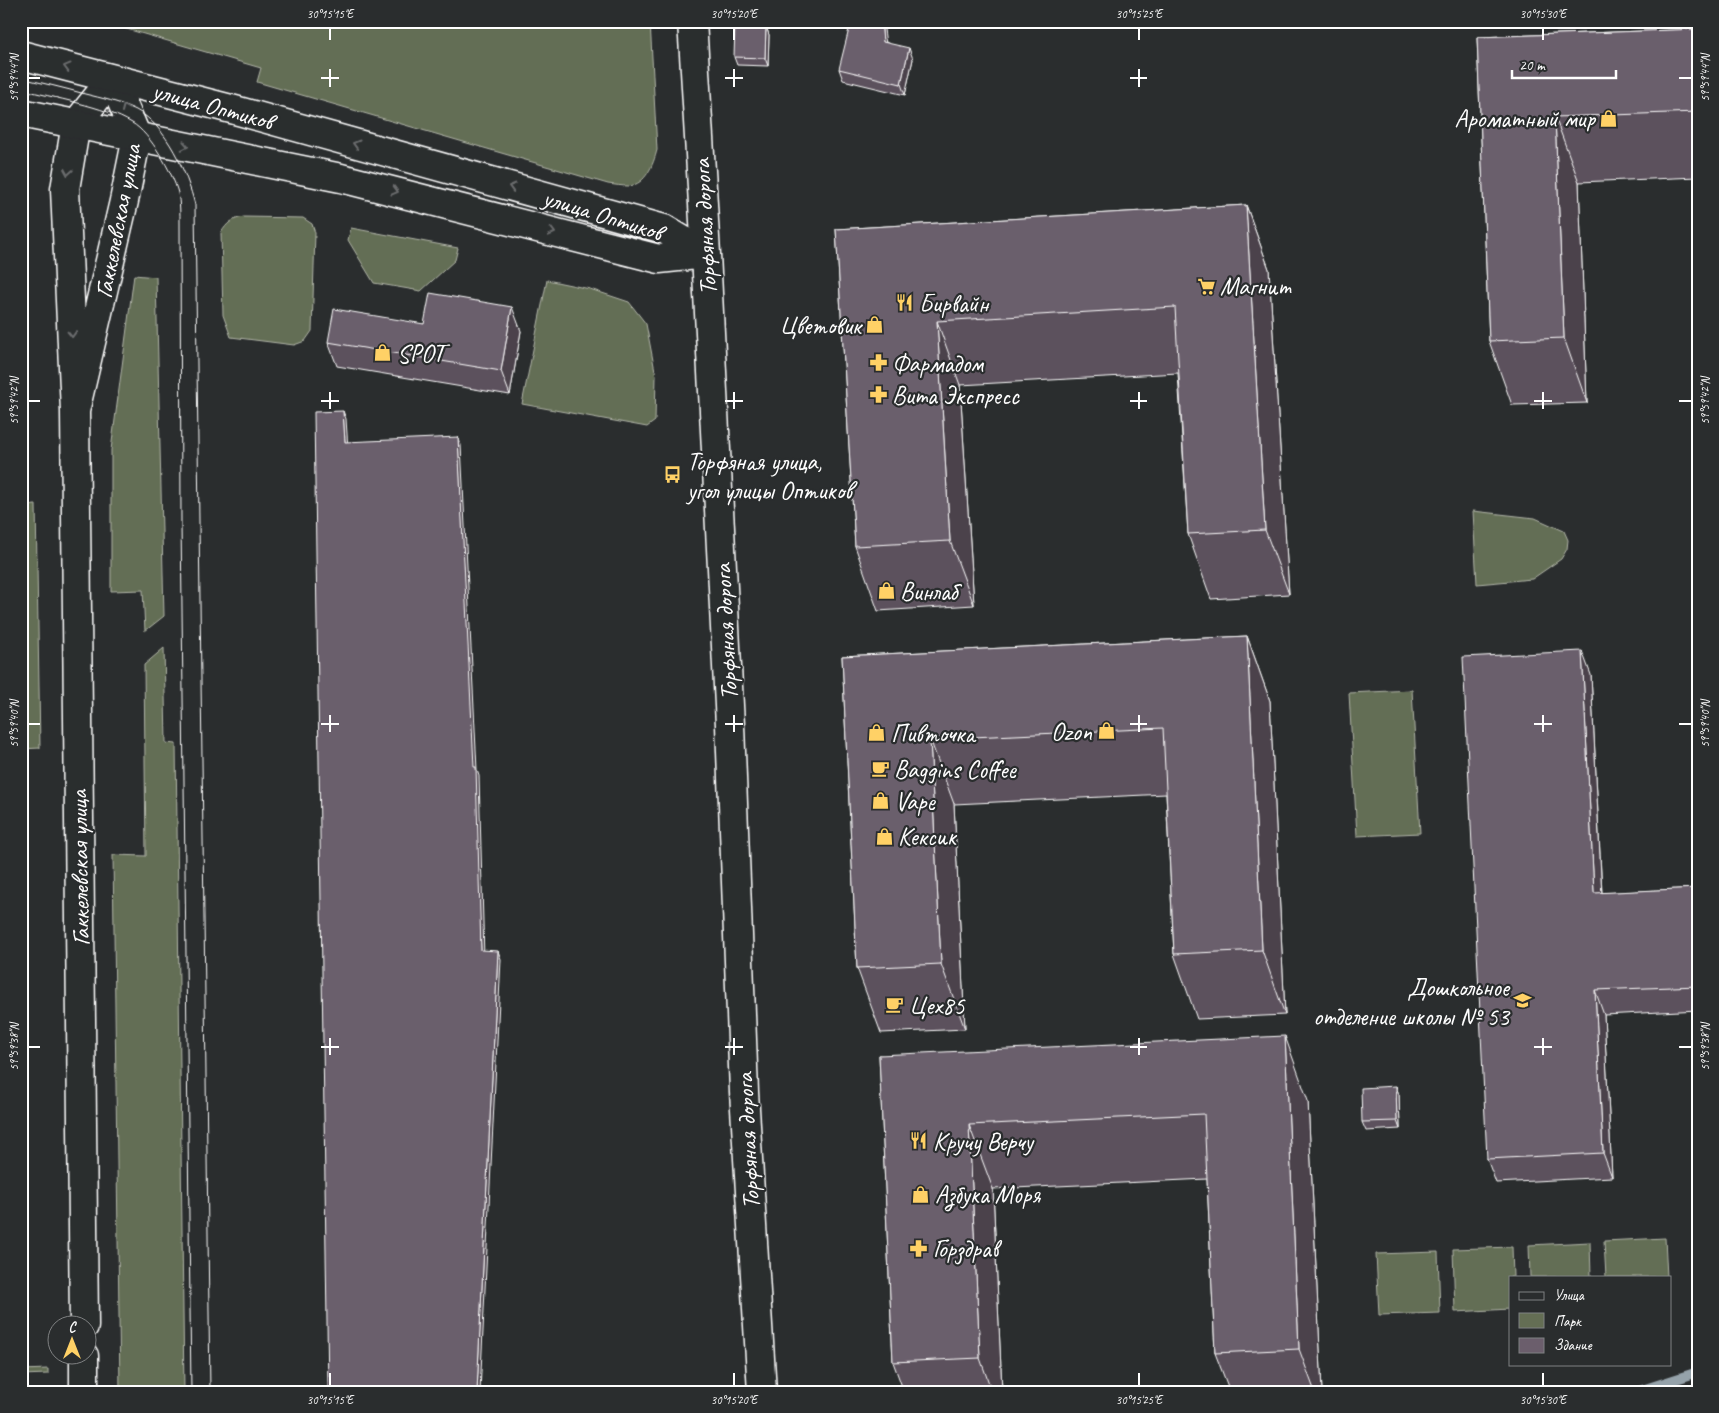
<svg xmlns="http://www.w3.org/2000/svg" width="1719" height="1413" viewBox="0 0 1719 1413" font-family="Caveat,sans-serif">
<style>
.green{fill:#646e54;stroke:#b2b6aa}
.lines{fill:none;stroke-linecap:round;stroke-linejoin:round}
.stream{stroke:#95a2aa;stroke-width:10}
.tertiary-casing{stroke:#fff;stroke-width:31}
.secondary-casing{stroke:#fff;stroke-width:31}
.tertiary{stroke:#2a2d2e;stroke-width:28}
.secondary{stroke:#2a2d2e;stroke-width:28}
.tram{stroke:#fff;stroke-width:1}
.wall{fill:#5c515d;stroke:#fff}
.shaded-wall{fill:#4b424c;stroke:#fff}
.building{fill:#6b5e6c;stroke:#fff}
.oneway{stroke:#6a6c6d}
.ticks{fill:none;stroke:#fff;stroke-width:2}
.labels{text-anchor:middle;stroke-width:4.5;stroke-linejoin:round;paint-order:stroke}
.street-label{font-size:25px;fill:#fff;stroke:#2a2d2e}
.poi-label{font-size:25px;fill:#fff;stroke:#2a2d2e;text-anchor:start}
.neatline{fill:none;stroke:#fff;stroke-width:2}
.ticks-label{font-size:12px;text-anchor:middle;fill:#fff}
</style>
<rect width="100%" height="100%" fill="#2a2d2e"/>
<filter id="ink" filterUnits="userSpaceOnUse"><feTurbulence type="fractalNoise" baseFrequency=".02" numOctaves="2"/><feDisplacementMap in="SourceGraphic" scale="10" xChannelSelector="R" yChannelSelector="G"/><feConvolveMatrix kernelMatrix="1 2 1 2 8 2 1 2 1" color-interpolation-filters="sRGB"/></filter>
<g filter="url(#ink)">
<path class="green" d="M99 21H650L657 150C653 165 646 184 629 186 622 186 615 185 608 184L257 82 261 68Z
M244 217 303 218 312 224 315 233 312 331 305 341 294 345 231 337 223 315 221 233C227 223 232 219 244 217Z
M351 228 458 248 455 260 421 291 374 283 348 240Z
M134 275 156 277 164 616 145 631 143 590 111 591V450Z
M547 280 590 289 629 302 646 324 656 376 655 421 647 427 522 404Z
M36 505 40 748 21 749V506Z
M1473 511 1535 518 1564 531 1568 540 1567 549 1561 559 1532 579 1477 584Z
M164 648 166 743 176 744 184 1392H120L113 855 146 856 144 665Z
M1412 690 1420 833 1357 836 1349 693Z
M1665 1238 1667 1277H1606L1604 1241Z
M1590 1242 1591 1277H1530L1529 1245Z
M1512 1247 1513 1277H1510V1309L1455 1312 1453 1249Z
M1438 1252 1440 1313 1379 1315 1376 1254Z
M48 1369V1374L21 1375V1370Z"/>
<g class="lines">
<path class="stream" d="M1636 1392 1698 1372"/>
<defs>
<path id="tertiary" d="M75 411 124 201 137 137 112 79 76 124 65 189 75 411 84 1326
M84 1356V1392"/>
<path id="secondary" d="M692 21 706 254 730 725 744 1092 762 1392
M21 55 235 110 664 229 706 254
M21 113 341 178 659 259 706 254"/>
</defs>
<use href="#tertiary" class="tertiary-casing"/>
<use href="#secondary" class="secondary-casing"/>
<use href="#tertiary" class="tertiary"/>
<use href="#secondary" class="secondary"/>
<path class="tram" d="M21 78C42 83 64 88 85 94 101 98 120 102 136 110 167 126 187 173 195 205L210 1392
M21 89C53 98 104 106 132 123 150 133 173 173 178 193 180 203 180 213 180 223L181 522 191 1392"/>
</g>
<path class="wall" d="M766 26 769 35 768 66 737 65 734 57Z
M1698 29V177L1579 182 1587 403 1512 405 1489 341 1477 37Z
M886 42 913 59 905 95 843 80 839 69Z
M1246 205 1269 269 1289 594 1211 599 1188 534 1178 373 960 385 974 605 878 611 855 546 836 229Z
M424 324 521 331 510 395 337 366 328 342Z
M1247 636 1270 701 1285 1015 1197 1019 1174 954 1166 794 954 804 965 1029 881 1033 857 968 842 656Z
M1591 675 1602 893 1698 888V1010L1604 1015 1612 1177 1496 1183 1487 1159Z
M879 1055 1308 1101 1322 1392H1230L1215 1353 1207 1179 993 1189 1002 1392H904L893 1362Z
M1396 1086 1399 1095 1400 1129 1366 1131 1362 1122Z"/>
<path class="shaded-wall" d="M881 21H883L887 53 883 42Z
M766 26 769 35 768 66 765 58Z
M909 48 913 59 905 95 901 84Z
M1555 117 1579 182 1587 403 1564 338Z
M1246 205 1269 269 1289 594 1265 530Z
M512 307 521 331 510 395 501 371Z
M937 321 960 385 974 605 950 541Z
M343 411 346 419 348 450 345 442Z
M458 437 461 445 477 770 479 776 484 959 481 950Z
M1247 636 1270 701 1285 1015 1262 950Z
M1582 651 1591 675 1603 917 1594 893Z
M930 739 954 804 965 1029 941 964Z
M498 951 501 959 480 1392H477Z
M1595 990 1604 1015 1612 1177 1603 1153Z
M1285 1036 1308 1101 1322 1392H1315L1299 1349Z
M1396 1086 1399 1095 1400 1129 1397 1121Z
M969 1125 993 1189 1002 1392H992L980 1358Z"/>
<path class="building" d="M851 21H881L883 42 909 48 901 84 839 69Z
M735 26H766L765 58 734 57Z
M1698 29V112L1555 117 1564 338 1489 341 1477 37Z
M1246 205 1265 530 1188 534 1175 307 937 321 950 541 855 546 836 229Z
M430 293 512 307 501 371 328 342 334 309 424 324Z
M343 411 345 442 458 437 474 767H476L481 950 498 951 477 1392H328L314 412Z
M1247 636 1262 950 1174 954 1163 728 930 739 941 964 857 968 842 656Z
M1582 651 1594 893 1698 888V986L1595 990 1603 1153 1487 1159 1463 657Z
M1285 1036 1299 1349 1215 1353 1204 1114 969 1125 980 1358 893 1362 879 1055Z
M1396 1086 1397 1121 1362 1122 1361 1088Z"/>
<defs><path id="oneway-chevron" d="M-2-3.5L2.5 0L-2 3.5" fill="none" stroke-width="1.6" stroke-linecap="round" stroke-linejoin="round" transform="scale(1.25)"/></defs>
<g class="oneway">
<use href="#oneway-chevron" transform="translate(67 67) rotate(-165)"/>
<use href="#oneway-chevron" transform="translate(125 108) rotate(-113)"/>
<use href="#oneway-chevron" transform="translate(356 144) rotate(-164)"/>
<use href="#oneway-chevron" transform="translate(185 146) rotate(11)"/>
<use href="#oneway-chevron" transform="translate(68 172) rotate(99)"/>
<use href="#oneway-chevron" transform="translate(512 187) rotate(-164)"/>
<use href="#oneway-chevron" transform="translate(395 191) rotate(15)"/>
<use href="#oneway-chevron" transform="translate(552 232) rotate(14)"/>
<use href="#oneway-chevron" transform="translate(72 334) rotate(88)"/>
</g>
</g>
<path class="ticks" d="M330 28V40M734 28V40M1139 28V40M1543 28V40M330 69V87M734 69V87M1139 69V87M28 78H40M321 78H339M725 78H743M1130 78H1147M1679 78H1692M330 392V409M734 392V409M1139 392V409M1543 392V409M28 401H40M321 401H339M725 401H743M1130 401H1147M1534 401H1552M1679 401H1692M330 715V732M734 715V732M1139 715V732M1543 715V732M28 724H40M321 724H339M725 724H743M1130 724H1147M1534 724H1552M1679 724H1692M330 1038V1055M734 1038V1055M1139 1038V1055M1543 1038V1055M28 1047H40M321 1047H339M725 1047H743M1130 1047H1147M1534 1047H1552M1679 1047H1692M330 1373V1386M734 1373V1386M1139 1373V1386M1543 1373V1386"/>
<defs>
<symbol id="shop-bare" viewBox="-9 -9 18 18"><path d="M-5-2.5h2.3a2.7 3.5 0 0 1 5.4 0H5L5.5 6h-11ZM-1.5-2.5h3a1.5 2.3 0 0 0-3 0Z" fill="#ffd166" stroke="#2a2d2e" stroke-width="2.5" paint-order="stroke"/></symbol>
<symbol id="supermarket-bare" viewBox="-9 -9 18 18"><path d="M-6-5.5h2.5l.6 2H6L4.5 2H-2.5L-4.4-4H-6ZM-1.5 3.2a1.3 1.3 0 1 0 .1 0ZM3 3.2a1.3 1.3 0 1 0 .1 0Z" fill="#ffd166" stroke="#2a2d2e" stroke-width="2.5" paint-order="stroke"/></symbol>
<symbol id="restaurant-bare" viewBox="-9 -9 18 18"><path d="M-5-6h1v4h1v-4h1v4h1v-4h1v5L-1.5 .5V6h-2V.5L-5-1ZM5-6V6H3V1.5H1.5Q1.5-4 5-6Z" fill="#ffd166" stroke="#2a2d2e" stroke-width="2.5" paint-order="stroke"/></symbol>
<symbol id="pharmacy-bare" viewBox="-9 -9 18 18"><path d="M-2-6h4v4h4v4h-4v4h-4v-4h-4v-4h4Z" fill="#ffd166" stroke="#2a2d2e" stroke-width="2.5" paint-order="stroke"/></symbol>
<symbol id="bus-bare" viewBox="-9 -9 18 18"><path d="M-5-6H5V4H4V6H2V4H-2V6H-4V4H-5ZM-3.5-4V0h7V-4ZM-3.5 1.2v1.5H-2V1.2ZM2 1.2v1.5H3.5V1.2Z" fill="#ffd166" stroke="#2a2d2e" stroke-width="2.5" paint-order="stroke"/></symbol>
<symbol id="cafe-bare" viewBox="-9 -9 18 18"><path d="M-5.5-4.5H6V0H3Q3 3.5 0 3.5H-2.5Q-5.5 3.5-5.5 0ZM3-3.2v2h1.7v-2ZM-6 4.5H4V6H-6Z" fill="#ffd166" stroke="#2a2d2e" stroke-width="2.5" paint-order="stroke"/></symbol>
<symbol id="school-bare" viewBox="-9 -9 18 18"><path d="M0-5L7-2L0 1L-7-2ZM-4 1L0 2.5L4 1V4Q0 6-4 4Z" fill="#ffd166" stroke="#2a2d2e" stroke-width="2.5" paint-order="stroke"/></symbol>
</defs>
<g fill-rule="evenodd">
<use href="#shop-bare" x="1596" y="106" width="25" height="25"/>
<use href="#supermarket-bare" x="1194" y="274" width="25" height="25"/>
<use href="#restaurant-bare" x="892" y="290" width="25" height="25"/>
<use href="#shop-bare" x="862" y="312" width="25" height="25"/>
<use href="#shop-bare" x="370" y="340" width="25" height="25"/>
<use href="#pharmacy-bare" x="866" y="350" width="25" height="25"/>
<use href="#pharmacy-bare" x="866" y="382" width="25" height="25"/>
<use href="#bus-bare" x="660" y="462" width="25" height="25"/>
<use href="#shop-bare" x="874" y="578" width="25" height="25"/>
<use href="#shop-bare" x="1094" y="718" width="25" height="25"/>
<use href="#shop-bare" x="864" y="720" width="25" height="25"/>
<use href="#cafe-bare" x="868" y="756" width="25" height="25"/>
<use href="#shop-bare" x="868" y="788" width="25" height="25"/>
<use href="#shop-bare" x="872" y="824" width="25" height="25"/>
<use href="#school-bare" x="1510" y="988" width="25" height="25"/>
<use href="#cafe-bare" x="882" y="992" width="25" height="25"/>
<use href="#restaurant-bare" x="906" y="1128" width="25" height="25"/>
<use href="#shop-bare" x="908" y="1182" width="25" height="25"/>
<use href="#pharmacy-bare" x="906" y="1236" width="25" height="25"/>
</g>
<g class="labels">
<g class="street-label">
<text transform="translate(213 105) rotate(15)" y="9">улица Оптиков</text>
<text transform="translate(603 214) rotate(17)" y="9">улица Оптиков</text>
<text transform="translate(117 221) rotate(-79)" y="9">Гаккелевская улица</text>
<text transform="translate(704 227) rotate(-93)" y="9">Торфяная дорога</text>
<text transform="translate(725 632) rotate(-93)" y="9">Торфяная дорога</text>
<text transform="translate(79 868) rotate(-91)" y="9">Гаккелевская улица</text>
<text transform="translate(747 1141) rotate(-93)" y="9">Торфяная дорога</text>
</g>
<g class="poi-label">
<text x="1595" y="127" text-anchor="end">Ароматный мир</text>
<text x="1220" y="295">Магнит</text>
<text x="919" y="312">Бирвайн</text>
<text x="861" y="334" text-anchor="end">Цветовик</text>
<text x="397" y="362">SPOT</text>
<text x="892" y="372">Фармадом</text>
<text x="892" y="404">Вита Экспресс</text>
<text x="687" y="470">Торфяная улица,<tspan x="687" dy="29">угол улицы Оптиков</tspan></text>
<text x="900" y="600">Винлаб</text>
<text x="1092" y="740" text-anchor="end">Ozon</text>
<text x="891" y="742">Пивточка</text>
<text x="894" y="778">Baggins Coffee</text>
<text x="895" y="810">Vape</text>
<text x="898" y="845">Кексик</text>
<text x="1509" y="996" text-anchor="end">Дошкольное<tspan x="1509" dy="29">отделение школы № 53</tspan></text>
<text x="909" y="1014">Цех85</text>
<text x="933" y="1150">Кручу Верчу</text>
<text x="935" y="1203">Азбука Моря</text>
<text x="933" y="1257">Горздрав</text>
</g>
</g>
<rect width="1719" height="1413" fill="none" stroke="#2a2d2e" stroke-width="55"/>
<rect x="1509" y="1276" width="162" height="90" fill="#2a2d2e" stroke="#7f8182"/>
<rect x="1519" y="1292" width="25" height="8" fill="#2a2d2e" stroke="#7f8182"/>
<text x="1554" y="1300" font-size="15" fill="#ffffff">Улица</text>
<rect x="1519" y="1313" width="25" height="15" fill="#646e54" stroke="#7f8182"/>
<text x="1554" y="1326" font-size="15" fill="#ffffff">Парк</text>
<rect x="1519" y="1338" width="25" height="15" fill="#6b5e6c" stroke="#7f8182"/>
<text x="1554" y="1350" font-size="15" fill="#ffffff">Здание</text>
<g transform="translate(72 1340)"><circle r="24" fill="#2a2d2e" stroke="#7f8182"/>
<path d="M0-4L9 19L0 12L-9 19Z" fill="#ffd166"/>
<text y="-8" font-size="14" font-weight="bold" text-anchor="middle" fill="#ffffff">С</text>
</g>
<path d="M1512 70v8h104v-8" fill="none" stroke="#ffffff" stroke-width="2.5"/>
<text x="1519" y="70" font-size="15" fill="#ffffff" stroke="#2a2d2e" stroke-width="4" paint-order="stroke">20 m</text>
<rect x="28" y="28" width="1664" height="1358" class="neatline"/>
<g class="ticks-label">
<text x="330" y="18">30°15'15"E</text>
<text x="734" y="18">30°15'20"E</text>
<text x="1139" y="18">30°15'25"E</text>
<text x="1543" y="18">30°15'30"E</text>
<text transform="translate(14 78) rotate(-90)" y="4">59°59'44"N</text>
<text transform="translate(1705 78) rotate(-90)" y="4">59°59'44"N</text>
<text transform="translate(14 401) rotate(-90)" y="4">59°59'42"N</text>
<text transform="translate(1705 401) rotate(-90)" y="4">59°59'42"N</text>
<text transform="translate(14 724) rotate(-90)" y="4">59°59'40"N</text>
<text transform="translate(1705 724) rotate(-90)" y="4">59°59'40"N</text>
<text transform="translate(14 1047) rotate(-90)" y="4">59°59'38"N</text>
<text transform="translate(1705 1047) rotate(-90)" y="4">59°59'38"N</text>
<text x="330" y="1404">30°15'15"E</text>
<text x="734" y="1404">30°15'20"E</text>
<text x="1139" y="1404">30°15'25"E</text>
<text x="1543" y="1404">30°15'30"E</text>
</g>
</svg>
